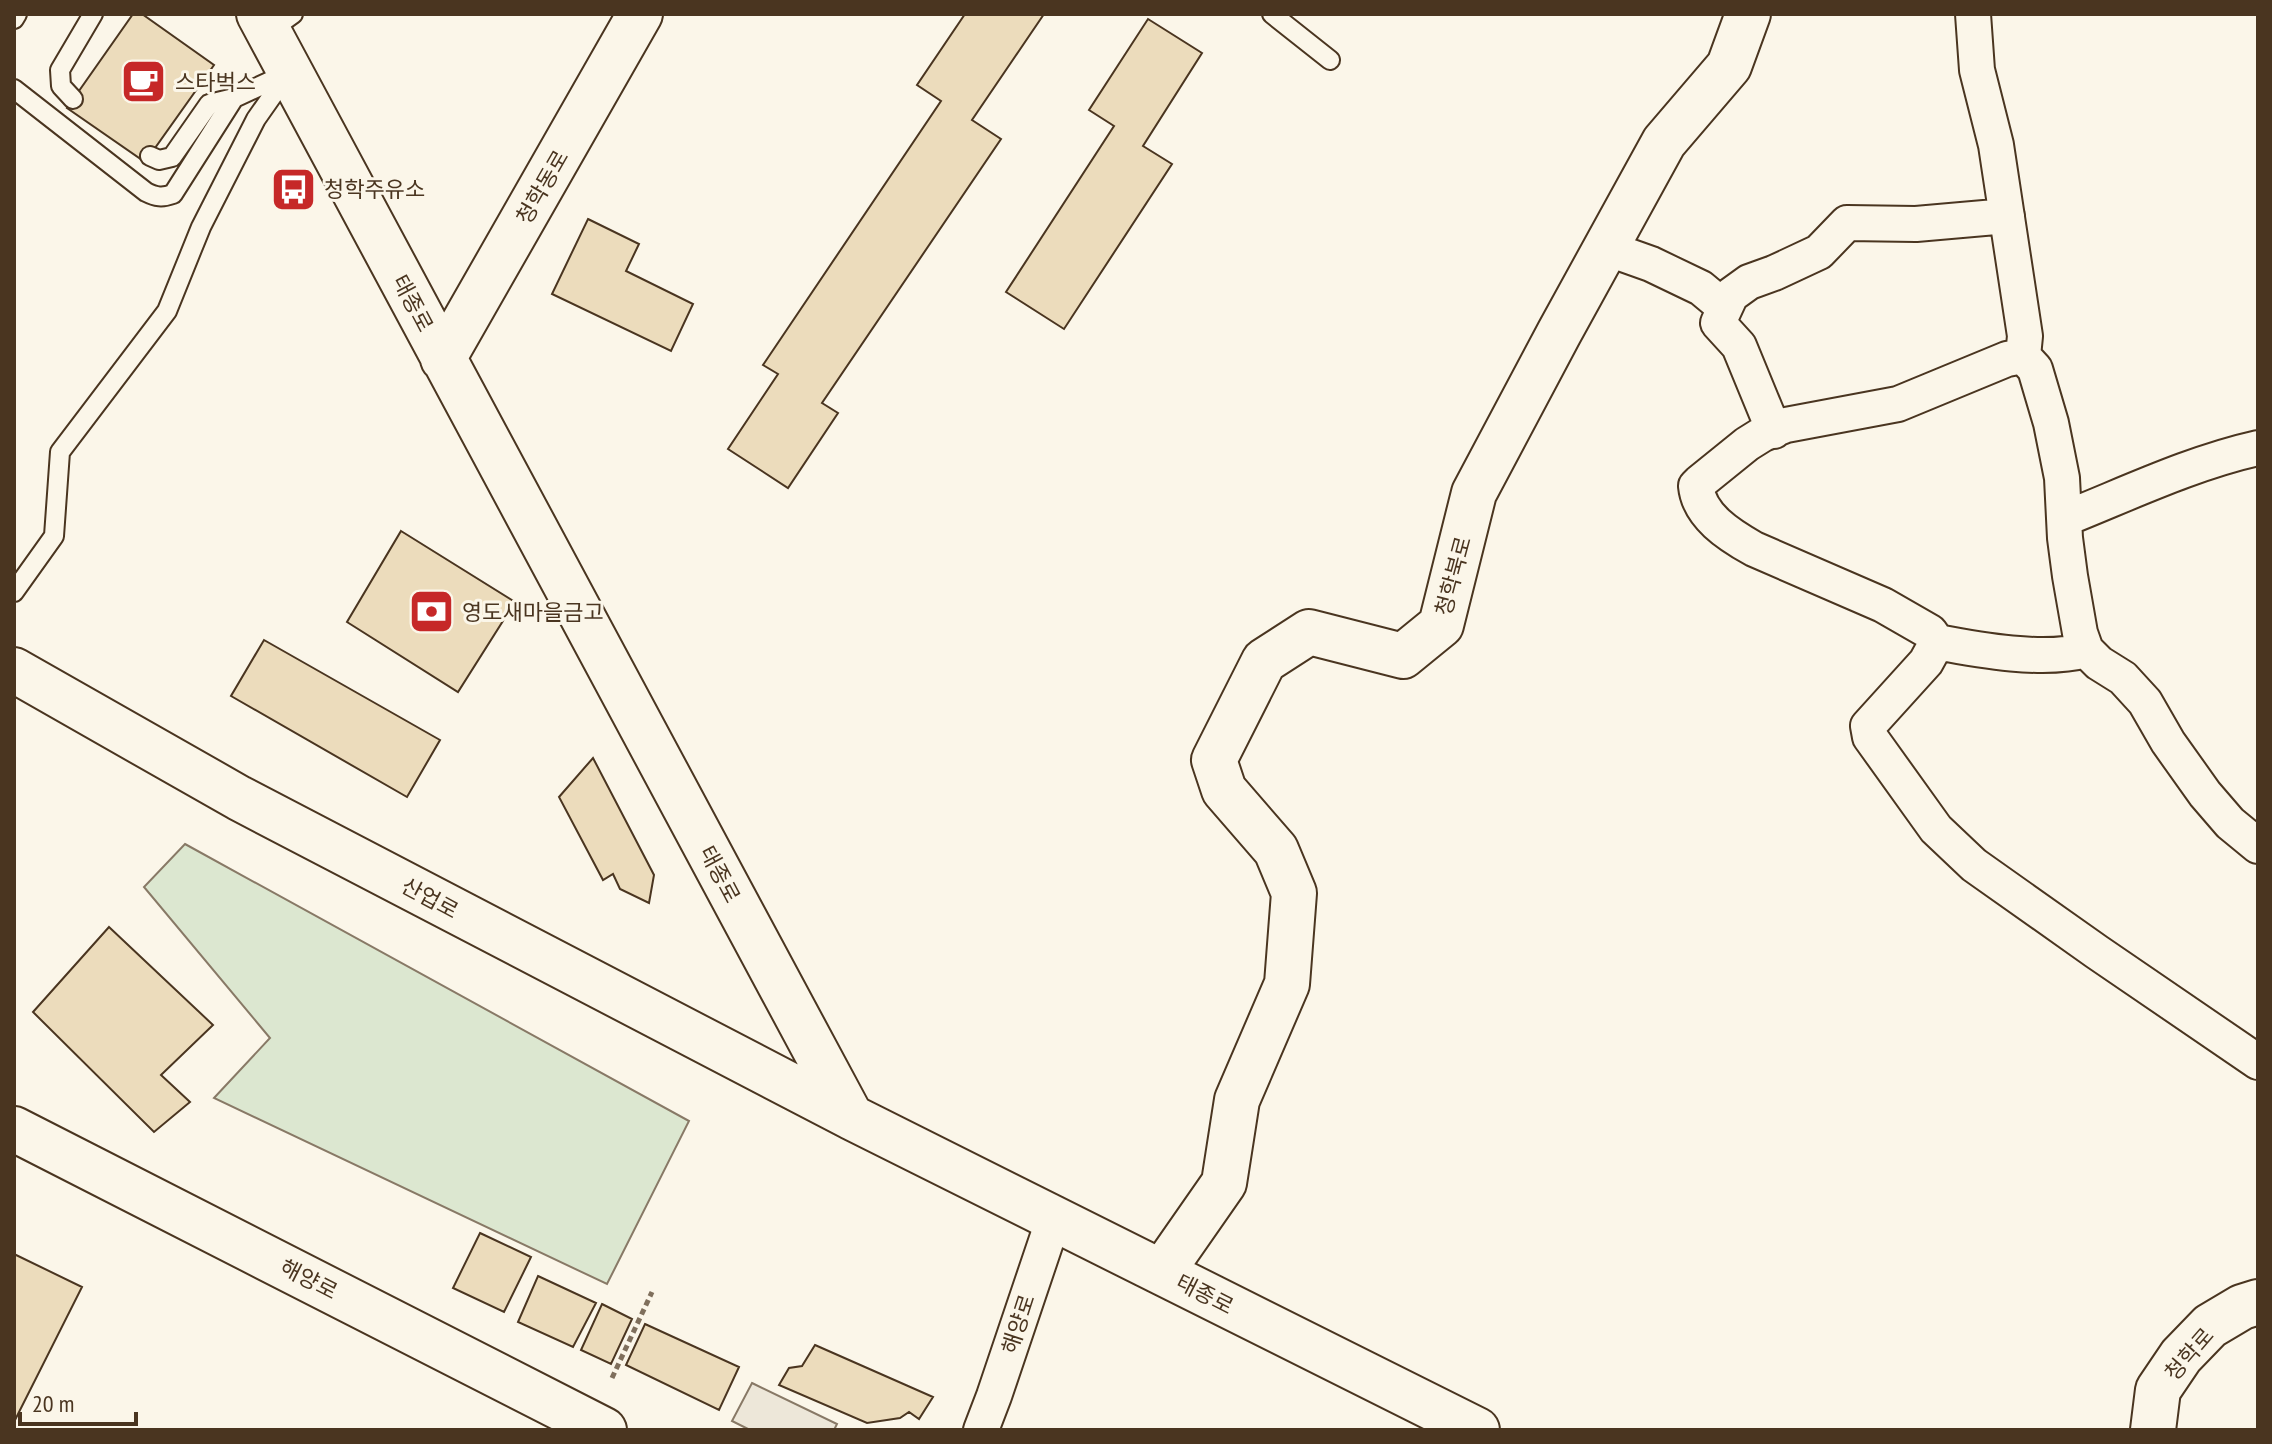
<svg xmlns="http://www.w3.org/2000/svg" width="2272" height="1444" viewBox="0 0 2272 1444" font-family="'PT Sans Narrow','Noto Sans KR',sans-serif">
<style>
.green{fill:#dce7d0;stroke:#887966;stroke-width:2}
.parking{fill:#ede7d9;stroke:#887966;stroke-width:2}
.building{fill:#ecdcbc;stroke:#4a3520;stroke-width:2}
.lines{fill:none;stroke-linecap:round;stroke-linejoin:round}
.lane-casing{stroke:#4a3520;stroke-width:22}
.street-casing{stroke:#4a3520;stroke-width:38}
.secondary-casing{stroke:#4a3520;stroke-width:48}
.path{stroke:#7f6f5c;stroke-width:5;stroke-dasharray:6 4;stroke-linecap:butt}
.lane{stroke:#fbf6e9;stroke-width:18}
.street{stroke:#fbf6e9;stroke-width:34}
.secondary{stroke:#fbf6e9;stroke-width:44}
.labels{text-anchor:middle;stroke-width:6;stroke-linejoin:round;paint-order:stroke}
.poi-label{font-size:22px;fill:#4a3520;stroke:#fbf6e9;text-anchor:start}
.street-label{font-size:22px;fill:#4a3520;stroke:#fbf6e9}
</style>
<rect width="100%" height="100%" fill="#fbf6e9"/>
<path class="green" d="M185 844 689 1121 607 1284 214 1098 270 1038 144 887Z"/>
<path class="parking" d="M752 1383 837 1424 834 1430H750L732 1421Z"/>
<path class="building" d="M133 14H142L214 65 145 162 67 108Z
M965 14H1044L972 120 1001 139 822 403 838 413 788 488 728 449 778 374 763 365 941 101 917 85Z
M1148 19 1202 53 1143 146 1172 164 1064 329 1006 292 1114 126 1089 110Z
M588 219 639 244 626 271 693 304 671 351 552 294Z
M401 531 515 602 458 692 347 622Z
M264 640 440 740 407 797 231 696Z
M593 758 654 875 649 903 620 889 613 874 603 880 559 797Z
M109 927 213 1025 161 1075 190 1102 154 1132 33 1012Z
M480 1233 531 1257 504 1312 453 1288Z
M14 1254 82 1287 14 1422Z
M538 1276 596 1303 573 1347 518 1322Z
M602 1304 632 1319 611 1364 581 1350Z
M645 1324 739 1367 719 1410 626 1365Z
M815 1345 933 1397 919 1419 909 1412 900 1418 867 1423 779 1385 789 1368 802 1366Z"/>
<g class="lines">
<defs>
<path id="lane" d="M1272 14 1330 60
M14 19 17 14
M268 32 293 14
M14 89 146 192C156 197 162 198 173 194L234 98 288 73
M73 99 61 86 60 70 93 14
M150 156 159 160 172 157 209 104 234 98
M14 592 54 536 60 452 167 311 201 227 256 119 289 72"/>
<path id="street" d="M1973 14 1977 70 1996 145 2025 336 2023 356
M1606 248 1651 264 1701 288 1725 308
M2023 356 2035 369 2051 423 2062 478 2065 538 2070 576 2080 633 2086 650C2044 662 1979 650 1937 642L1930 632 1883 605 1754 549C1729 535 1699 516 1696 486L1700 482 1747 444 1763 434 1786 425 1898 404 2007 359Z
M1774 431 1739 346 1718 323 1731 295 1749 282 1774 273 1819 252 1847 223 1916 224 2007 216
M2064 519C2127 494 2191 463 2258 448
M1937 642 1926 662 1868 726 1870 737 1936 829 1974 865 2097 952 2258 1062
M2086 650 2099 663 2123 678 2145 702 2168 742 2205 794 2230 823 2258 846
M981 1430 994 1396 1054 1218"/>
<path id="secondary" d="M259 14 851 1117 1477 1430
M443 359 640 14
M14 670 239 798 851 1117
M14 1129 604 1430
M1162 1272 1224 1183 1237 1100 1287 984 1294 893 1276 850 1224 790 1214 760 1264 661 1309 632 1403 656 1441 625 1474 493 1559 333 1664 142 1729 66 1748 14
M2153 1430 2158 1390 2181 1356 2210 1326 2242 1307 2258 1302"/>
</defs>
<use href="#lane" class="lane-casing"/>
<use href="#street" class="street-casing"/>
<use href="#secondary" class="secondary-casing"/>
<path class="path" d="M612 1378 652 1292"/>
<use href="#lane" class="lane"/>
<use href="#street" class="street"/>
<use href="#secondary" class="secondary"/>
</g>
<defs>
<symbol id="cafe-square" viewBox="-11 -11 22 22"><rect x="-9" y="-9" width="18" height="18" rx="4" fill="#c62828" stroke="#fbf6e9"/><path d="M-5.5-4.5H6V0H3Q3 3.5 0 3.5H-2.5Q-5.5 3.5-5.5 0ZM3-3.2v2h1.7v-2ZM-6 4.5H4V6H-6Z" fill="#fff"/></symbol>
<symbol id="bus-square" viewBox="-11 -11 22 22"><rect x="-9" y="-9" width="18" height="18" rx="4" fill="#c62828" stroke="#fbf6e9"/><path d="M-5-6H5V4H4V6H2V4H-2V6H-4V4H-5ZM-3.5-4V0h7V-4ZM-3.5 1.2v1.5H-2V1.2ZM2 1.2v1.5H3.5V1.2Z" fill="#fff"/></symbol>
<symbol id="bank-square" viewBox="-11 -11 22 22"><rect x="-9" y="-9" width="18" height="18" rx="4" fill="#c62828" stroke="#fbf6e9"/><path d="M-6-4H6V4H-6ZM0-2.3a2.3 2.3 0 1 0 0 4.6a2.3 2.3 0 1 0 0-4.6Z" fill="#fff"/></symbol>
</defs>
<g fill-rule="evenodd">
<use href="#cafe-square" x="118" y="56" width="51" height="51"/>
<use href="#bus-square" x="268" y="164" width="51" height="51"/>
<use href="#bank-square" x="406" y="586" width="51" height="51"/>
</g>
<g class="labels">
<g class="poi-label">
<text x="175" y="90">스타벅스</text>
<text x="324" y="197">청학주유소</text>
<text x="462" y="620">영도새마을금고</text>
</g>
<g class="street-label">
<text transform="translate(542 187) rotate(-60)" y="8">청학동로</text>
<text transform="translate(413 303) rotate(62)" y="8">태종로</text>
<text transform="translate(1453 576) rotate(-75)" y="8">청학북로</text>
<text transform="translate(720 874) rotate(62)" y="8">태종로</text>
<text transform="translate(430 898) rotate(28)" y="8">산업로</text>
<text transform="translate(309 1279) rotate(27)" y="8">해양로</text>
<text transform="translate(1205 1294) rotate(27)" y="8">태종로</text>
<text transform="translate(1018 1324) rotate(-72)" y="8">해양로</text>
<text transform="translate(2189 1354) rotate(-49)" y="8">청학로</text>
</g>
</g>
<rect width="2272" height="1444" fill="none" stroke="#4a3520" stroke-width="32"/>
<path d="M20 1412v12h116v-12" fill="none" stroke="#4a3520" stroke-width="4"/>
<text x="32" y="1412" font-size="24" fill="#4a3520" stroke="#fbf6e9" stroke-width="6" paint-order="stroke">20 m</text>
</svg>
